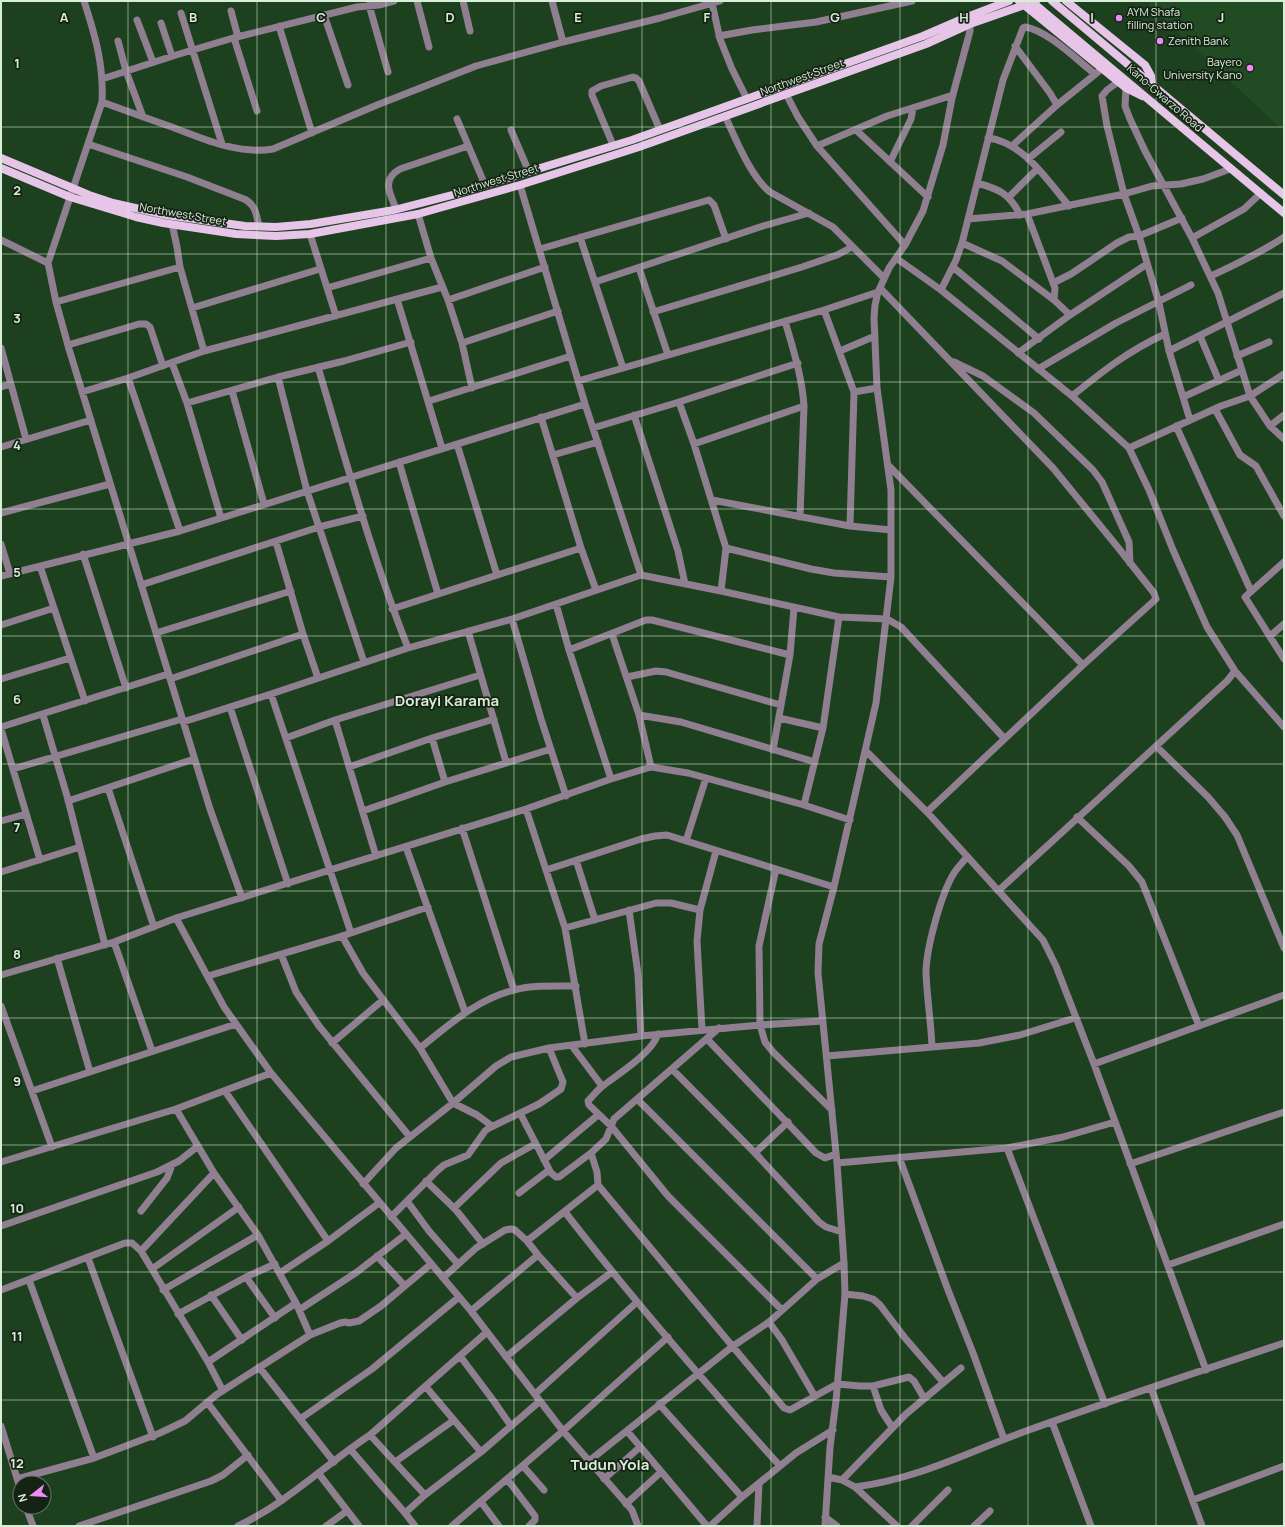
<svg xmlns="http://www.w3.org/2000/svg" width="1285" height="1527" viewBox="0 0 1285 1527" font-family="Manrope,sans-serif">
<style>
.built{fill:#214c23}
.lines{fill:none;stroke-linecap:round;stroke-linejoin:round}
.minor{stroke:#8f7f90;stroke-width:7}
.major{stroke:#e7c5e9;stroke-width:8}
.grid{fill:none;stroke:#d9eed8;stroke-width:1;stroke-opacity:0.55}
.poi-dot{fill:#ef8bf7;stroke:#142314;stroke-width:1.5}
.labels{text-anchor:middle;stroke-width:3.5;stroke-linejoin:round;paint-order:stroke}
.poi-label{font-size:11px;fill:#d9eed8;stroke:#142314;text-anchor:start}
.street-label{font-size:11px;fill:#d9eed8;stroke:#142314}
.district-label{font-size:15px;font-weight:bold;fill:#d9eed8;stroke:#142314}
.grid-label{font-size:13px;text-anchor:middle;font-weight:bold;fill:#d9eed8;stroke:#142314;stroke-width:3.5;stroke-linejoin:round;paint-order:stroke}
</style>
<rect width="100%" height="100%" fill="#1d411e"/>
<path class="built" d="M1148 1H1284V131L1149 6 1150 3Z"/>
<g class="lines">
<path class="minor" d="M84 1C95 35 104 65 102 102L48 263 56 302 69 349 210 809 242 898
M417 1 429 47
M463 1 470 31
M552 1 563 42
M712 3 720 39 732 69 747 99
M369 5 388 72
M231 11 238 37
M181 13 222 144
M324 15 348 85
M137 20 153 62
M161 23 172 56
M279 26 312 133
M719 36 752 30 816 22 912 1
M234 38 257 111
M118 41 126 71 143 117
M1015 46 1050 93 1057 105
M102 79 176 55 233 38 357 7 379 5 394 1
M1118 82 1107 90 1102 96 1107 126 1124 194 1139 236 1159 303 1169 351 1190 420
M1126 88 1125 106 1130 119 1145 151 1192 238 1218 293 1250 396 1270 426 1284 439
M786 94 798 117 817 146 905 245
M102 102C124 110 146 118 169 126 202 138 236 155 273 149L377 105 476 66 563 42 660 18 720 1
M725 116C736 139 750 176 770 192L833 227 884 278
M457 119 485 185
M511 130 529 172
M856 130 928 197
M988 138C1023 142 1047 180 1069 206
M88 144 187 177 244 199C256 205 256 214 259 226
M613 145 592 95V91L601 86 633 77 636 78 639 81 660 130
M817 146 887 116 953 95
M1012 146 1057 105 1098 72
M1028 159 1061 132
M890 162 911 119 913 108
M977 183C999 189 1010 194 1020 215
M520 185 585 404 641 575
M1009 197 1037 169
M396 209C390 193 381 180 400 169L468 146
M418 214 431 258 448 300 462 343 472 388
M1027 214 1055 288 1054 300
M968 219 1027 214 1124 194 1152 186 1181 184 1203 179 1230 169
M172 224 177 247 180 267 204 351
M310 234 336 316
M580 237 623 368
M1192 238 1244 209 1261 193
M1 240 48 263
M962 243 1002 261 1054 300 1070 315
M540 249 709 200 714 205 726 239
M896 258 941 290 1072 396 1129 448 1149 490 1173 550 1207 627 1235 671 1284 727
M953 267 1039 339
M639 268 668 355
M1211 276C1236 264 1261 253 1284 237
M595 282 763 226 809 213
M1053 283 1071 274 1117 243 1129 237 1139 236 1182 218
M327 288 431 258
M880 288 1053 468 1116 545 1154 593 1156 599 1083 665 927 812
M941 290 956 260 962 243 1003 80 1023 28 1025 27C1047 30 1077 60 1095 74
M397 299 442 448
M448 300 545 267
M56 302 180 267
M192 308 320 269
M824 310 854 392 850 526
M653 312 802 267 837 255 852 247
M785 321C793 349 802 376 804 406L800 517
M1200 336 1219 381
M462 343 558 311
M68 345 139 324H146L150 327 163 366
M1 348 26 439
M840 351 875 336
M1169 351 1284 293
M1018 353 1070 315 1147 264
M1237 356 1269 342
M954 362 983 376 1034 413 1093 470 1102 482 1129 542 1130 563
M172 363 187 403 221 518
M318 367C346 461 372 557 408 648
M1038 369 1116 323 1191 285
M278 377 307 491 364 662
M128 378 180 531
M578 381 824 310 878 292
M1 387 11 384
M232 391 264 504
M82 392 128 378 204 351 442 287
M854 392 877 388
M1072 396C1103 371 1128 351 1165 334
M1183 397 1242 370
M429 401 571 356
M679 402 694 444 726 548 721 591
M187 403 278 377 344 361 411 342
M1215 409 1240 455 1256 466 1284 516
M634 415 678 551 685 584
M541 417 581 548 596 590
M1176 426 1251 591
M1270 426 1284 415
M593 428 679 402 798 363
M457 444 497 575
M694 444 804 406
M1 447 91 420
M1129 448 1221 406 1250 396 1284 374
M553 455 598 442
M399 462 438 594
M888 465 1083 665
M712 500 850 526 891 530
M1 513 110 484
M276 542 303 634 318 678
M1 544 10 574
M726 548 811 569 834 573 891 577
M83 554 126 688
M1284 562 1245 597 1284 659
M40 566 85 701
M1 576 180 531 585 404
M141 585 319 527 363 516
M556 604 569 650 611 779
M392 609 581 548
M512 619 541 719 566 796
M1 625 54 608
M468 631 506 762
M156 633 291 591
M612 634 639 715 651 767
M1270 636 1284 624
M569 650 646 620H652L790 655
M627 677 656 671 666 672 781 705
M1 679 70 658
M170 679 303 634
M271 694 351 933
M230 707 288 884
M43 715 67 796 105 945
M639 715 681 722 815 762
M779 718 823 728
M335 720 376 856
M183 722 271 694 408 648 512 619 641 575 721 591 839 617 887 619 901 627 1004 738
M1 727 168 674
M1 729 40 860
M286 738 335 720 480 675
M432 738 445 782
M1156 746 1208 797 1225 817 1237 835 1284 948
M773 750 790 655 794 608
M866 751 927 812 1043 940 1056 966 1094 1064 1206 1370
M349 767 432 738 494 719
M13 769 182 719
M108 788 154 927
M68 801 194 759
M804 805 823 728 839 617
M526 809 565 928 585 1044
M363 811 445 782 551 749
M1077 817 1129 866 1142 882 1199 1026
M1 821 26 814
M462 828 514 990
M686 841 706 778
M406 847 465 1012
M576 860 595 920
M776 869 759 946 760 1025 765 1042 773 1052 832 1110
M546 870 641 839 655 836 667 835 834 887
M1 872 80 847
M998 891 1227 681 1235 671
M629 910 638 974 641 1036
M176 918 224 1007 271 1073 471 1311 563 1431 632 1510 638 1526
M565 928 656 903H671L700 910
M342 936 363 973 420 1048 453 1103 477 1115 492 1126
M114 942 152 1051
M281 954 296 992 319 1026 410 1137
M57 958 90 1072
M1 975 114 942 176 918 526 809 611 779 651 767 688 773 804 805 850 820
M208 976 342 936 428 907
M1 1006 52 1147
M702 1030 697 941 700 910 716 851
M658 1034C652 1053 620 1073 604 1085 598 1089 593 1096 588 1101L589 1105 611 1126 668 1196 782 1310
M707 1039 816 1153 825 1158 836 1154
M332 1043 383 1000
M572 1046 602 1086
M932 1047C931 1022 927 998 926 973 926 949 941 894 954 873 957 868 963 862 967 857
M420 1048C449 1025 477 999 514 990 533 985 555 986 576 986
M827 1056 979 1043 1020 1035 1075 1018
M1094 1064 1284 995
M672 1069 755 1153 819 1222 826 1227 842 1232
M32 1091 236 1024
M225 1091 328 1241
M638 1100 817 1279
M176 1109 214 1173 258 1235 296 1303 310 1335
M520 1113 551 1173 556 1177H559L591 1153 606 1139 614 1119 719 1028
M1007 1148 1105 1404
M591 1153 597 1172 598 1185 784 1408 790 1410 837 1384 860 1386H873L909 1377 914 1381 924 1398
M755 1153 788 1122
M899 1157 948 1290 973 1353 1004 1439
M544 1160 598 1115
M1 1162 176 1109 271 1073
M837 1163 1007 1148 1063 1137 1115 1122
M1130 1164 1284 1112
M426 1181 456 1210 483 1244
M363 1184 396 1148 453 1103 496 1066 511 1057 549 1048 641 1036 760 1025 823 1021
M519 1193 549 1170
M407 1201 429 1231 458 1264
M454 1208 501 1163 535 1144
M141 1211 167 1178 172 1165
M565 1212C633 1300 706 1384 780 1466
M391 1217 438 1170 444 1165 468 1155 485 1131 489 1128 539 1104 561 1089 563 1082 549 1048
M1 1226 157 1172 179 1161 198 1146
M527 1241 598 1185
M141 1251 214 1173
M377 1256 405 1286
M88 1258 153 1437
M1168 1265 1284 1224
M152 1269 239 1207
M280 1273 328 1241 379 1203
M246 1277 275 1318
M443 1278 476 1248 505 1230 511 1229 515 1230 527 1241 538 1255 577 1298
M29 1280 94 1458
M1 1290 125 1243H132L141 1251 208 1362 223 1391
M163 1290 258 1235
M845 1294 863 1296 873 1299 880 1305 905 1338 943 1382
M211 1295 242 1340
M299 1310 357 1272 406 1234
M471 1311 538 1255
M178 1314 246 1277 275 1264
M769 1322 782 1340 814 1395
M460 1356 493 1400 511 1426
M506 1357 577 1298 612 1272
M208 1362 296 1303
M259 1367 334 1462
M873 1386 881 1410 892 1427
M426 1387 481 1452
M1151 1388 1202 1526
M535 1394 637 1302
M207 1402 281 1500
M659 1404 742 1497
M300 1419 372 1369 459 1297
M1052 1422 1091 1526
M1 1426 20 1488
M627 1431 707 1526
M370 1435 425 1495
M350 1449 405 1513 415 1526
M589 1461 733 1346 769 1322 817 1279 844 1263
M395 1462 454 1420
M523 1466 544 1490
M319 1474 359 1526
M828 1477 842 1480 855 1487 897 1526
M17 1479 94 1458 160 1433 185 1421 216 1395 310 1335 340 1323 345 1322 349 1323 359 1321 381 1306 431 1264
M507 1479 535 1516V1520L529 1526
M604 1479 640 1447
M842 1480 906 1414 961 1368
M855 1487C918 1479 968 1452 1026 1431 1112 1400 1198 1372 1284 1343
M1193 1500 1284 1466
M481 1502 499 1526
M626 1504 661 1472
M26 1507 33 1526
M405 1513 425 1495 481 1452 540 1401
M825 1517 837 1526
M79 1526 211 1481 223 1475 248 1455
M238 1526C287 1503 326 1464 370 1435L487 1332
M326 1526 347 1511
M452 1526 563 1431 668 1337
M710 1526 742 1497 796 1453 833 1430
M757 1526 759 1484
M825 1526 830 1447 836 1401 845 1294 844 1263 837 1163 818 973 819 944 834 887 876 703 891 577V490L877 388 874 318 875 305 878 292 889 268 905 245 923 211 943 145 952 98 970 31V24
M912 1526 948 1490
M974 1526 990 1511"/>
<path class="major" d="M1019 1 1126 88 1142 96
M1031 1 1284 213
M1052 1 1284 195
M1066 1 1145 65 1151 76 1152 85
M1 158 89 195 113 203 166 215 245 226 276 227 311 224 394 210 456 194 632 140 923 36 967 17 1009 1
M1 168 70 197 136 217 163 223 236 234 276 236 310 234 418 214 520 185 639 147 926 44 970 24 1036 1"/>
</g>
<path class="grid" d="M128 1V1526M257 1V1526M386 1V1526M514 1V1526M642 1V1526M771 1V1526M900 1V1526M1028 1V1526M1156 1V1526M1 127H1284M1 254H1284M1 382H1284M1 509H1284M1 636H1284M1 764H1284M1 891H1284M1 1018H1284M1 1145H1284M1 1272H1284M1 1400H1284"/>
<g class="poi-dot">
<circle cx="1119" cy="18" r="4"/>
<circle cx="1160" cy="41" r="4"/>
<circle cx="1250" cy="68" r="4"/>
</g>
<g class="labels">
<g class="poi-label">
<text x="1127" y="16">AYM Shafa<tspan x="1127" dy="13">filling station</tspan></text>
<text x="1168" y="45">Zenith Bank</text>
<text x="1242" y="66" text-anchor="end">Bayero<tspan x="1242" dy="13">University Kano</tspan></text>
</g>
<g class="street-label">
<text transform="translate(802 77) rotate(-20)" y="4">Northwest Street</text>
<text transform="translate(1165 98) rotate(41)" y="4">Kano-Gwarzo Road</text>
<text transform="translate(496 180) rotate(-17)" y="4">Northwest Street</text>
<text transform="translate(183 214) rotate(10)" y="4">Northwest Street</text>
</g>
<g class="district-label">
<text x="447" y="706">Dorayi Karama</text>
<text x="610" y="1470">Tudun Yola</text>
</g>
</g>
<g class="grid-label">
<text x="64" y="22">A</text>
<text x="193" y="22">B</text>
<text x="321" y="22">C</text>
<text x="450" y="22">D</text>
<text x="578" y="22">E</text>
<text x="707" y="22">F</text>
<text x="835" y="22">G</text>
<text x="964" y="22">H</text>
<text x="1092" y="22">I</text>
<text x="1221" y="22">J</text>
<text x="17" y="68">1</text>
<text x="17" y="195">2</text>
<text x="17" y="323">3</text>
<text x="17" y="450">4</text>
<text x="17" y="577">5</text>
<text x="17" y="704">6</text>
<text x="17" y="832">7</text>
<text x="17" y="959">8</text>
<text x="17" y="1086">9</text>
<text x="17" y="1213">10</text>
<text x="17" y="1341">11</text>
<text x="17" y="1468">12</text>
</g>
<rect width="1285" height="1527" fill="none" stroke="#d9eed8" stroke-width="4"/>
<g transform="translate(32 1495) rotate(253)"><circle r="19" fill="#142314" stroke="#637462"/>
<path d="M0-3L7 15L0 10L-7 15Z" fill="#ef8bf7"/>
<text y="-6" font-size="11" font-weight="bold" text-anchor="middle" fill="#d9eed8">N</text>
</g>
</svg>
